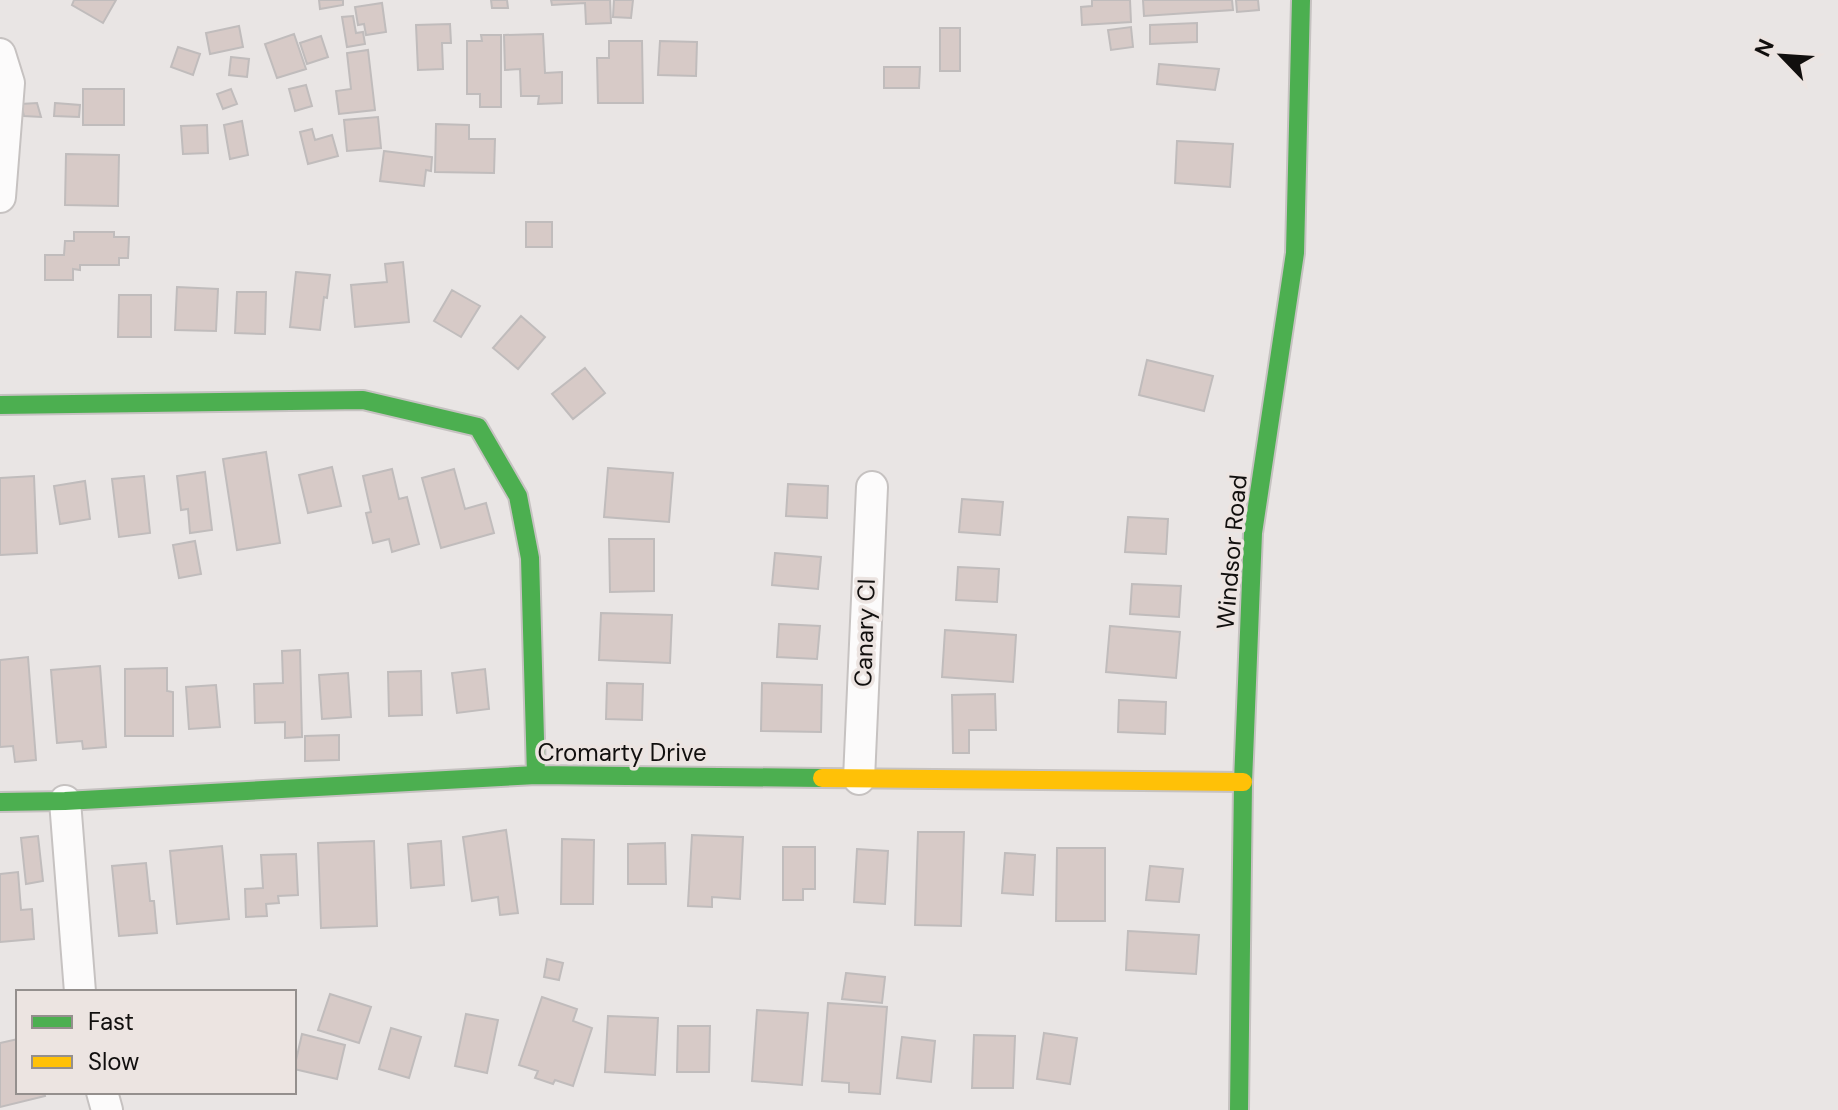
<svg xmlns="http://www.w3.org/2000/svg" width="1838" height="1110" viewBox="0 0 1838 1110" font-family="'DM Sans',sans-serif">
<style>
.building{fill:#d7cac7;stroke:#c0bcbc;stroke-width:2}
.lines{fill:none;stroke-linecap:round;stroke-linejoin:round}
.street-casing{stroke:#c6c2c1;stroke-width:34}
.fast-casing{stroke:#c6c2c1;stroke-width:22}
.slow-casing{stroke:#c6c2c1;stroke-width:22}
.street{stroke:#fcfbfb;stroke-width:30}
.fast{stroke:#4caf50;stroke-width:18}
.slow{stroke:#ffc107;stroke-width:18}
.labels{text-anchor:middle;stroke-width:7;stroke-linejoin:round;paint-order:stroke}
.street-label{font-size:24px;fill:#110f0e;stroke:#ece4e1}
</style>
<rect width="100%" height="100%" fill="#e9e5e4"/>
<path class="building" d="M74 0H116L103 23 72 5Z
M319 0H343V5L320 9Z
M491 0H507L508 8H492Z
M551 0H610L611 23 586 24 585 3 552 5Z
M614 0H633L631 18 613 17Z
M1092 0H1130L1131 22 1082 25 1081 7 1092 6Z
M1143 0H1232L1233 10 1144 16Z
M1236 0H1258L1259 10 1237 12Z
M382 3 386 32 366 35 364 24 358 25 355 7Z
M353 16 356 33 363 32 365 44 347 47 342 17Z
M1197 23V42L1150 44V25Z
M450 24 451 43H442L443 69 418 70 416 25Z
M239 26 243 47 210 54 206 33Z
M1131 27 1133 47 1111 50 1108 30Z
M940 28H960V71H940Z
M294 34 306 69 277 78 265 44Z
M543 34 545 73 562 72V103L538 104 539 96H521L520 69 505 70 504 35Z
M481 35H501V107H480V94H467V41H482Z
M321 36 328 57 307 64 300 43Z
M609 41H642L643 103H598L597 58H609Z
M660 41 697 42 696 76 658 75Z
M178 47 200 54 193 75 171 67Z
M368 50 375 110 339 114 336 91 351 89 347 53Z
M231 57 249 59 247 77 229 75Z
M1159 64 1219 69 1215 90 1157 84Z
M884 67H920L919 88H884Z
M306 85 312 106 295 111 289 89Z
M83 89H124V125H83Z
M231 89 237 104 223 109 217 94Z
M37 103 41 117 24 116 21 104Z
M55 103 80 105 79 117 54 116Z
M378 117 381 148 347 151 344 120Z
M242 121 248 155 230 159 224 125Z
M436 124 469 125V139H495L494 173 435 172Z
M207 125 208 153 183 154 181 126Z
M312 129 315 140 332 135 338 156 308 164 300 132Z
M1177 141 1233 144 1230 187 1175 183Z
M384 151 432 157 431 171 426 170 424 186 380 181Z
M66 154 119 155 118 206 65 205Z
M526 222H552V247H526Z
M74 232H114V237H129L128 258H119V265H80V270L73 269V280H45V255H64L65 241H74Z
M403 262 409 322 355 327 351 285 387 282 385 264Z
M296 272 330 275 327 298 324 297 320 330 290 327Z
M177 287 218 289 216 331 175 330Z
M452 290 480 306 461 337 434 321Z
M237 292H266L265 334 235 333Z
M119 295H151V337H118Z
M521 316 545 337 518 369 493 348Z
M1147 360 1213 376 1204 411 1139 395Z
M585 368 605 393 573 419 552 394Z
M266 452 280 543 237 550 223 459Z
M332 467 341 506 308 513 299 475Z
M608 468 673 473 669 522 604 517Z
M392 469 399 499 407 497 419 544 392 552 389 539 373 543 366 513 371 512 363 476Z
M454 469 465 509 486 503 494 533 441 548 422 478Z
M205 472 212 530 190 533 188 509 181 510 177 476Z
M34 476 37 553 0 555V478Z
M144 476 150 533 119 537 112 479Z
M85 481 90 519 60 524 54 486Z
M788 484 828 486 827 518 786 516Z
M962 499 1003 502 1000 535 959 532Z
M1128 517 1168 519 1166 554 1125 552Z
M609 539H654V591L610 592Z
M195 541 201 574 179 578 173 545Z
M775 553 821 557 818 589 772 585Z
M958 567 999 569 997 602 956 600Z
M1132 584 1181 586 1179 617 1130 614Z
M601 613 672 615 670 663 599 660Z
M779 624 820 626 817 659 777 657Z
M1110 626 1180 632 1176 678 1106 672Z
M945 630 1016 635 1013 682 942 677Z
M300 650 302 737 285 738V722L255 723 254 684 283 683 282 651Z
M28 657 36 760 15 762 13 746 0 747V660Z
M100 666 106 747 83 749 82 741 57 743 51 670Z
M167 668V691L173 692V736H125V669Z
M485 669 489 709 457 713 452 673Z
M421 671 422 715 389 716 388 672Z
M348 673 351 717 322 719 319 675Z
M607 683 643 684 642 720 606 719Z
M762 683 822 685 821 732 761 731Z
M216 685 220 727 189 729 186 687Z
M995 694 996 730H969V753H953L952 695Z
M1119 700 1166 702 1165 734 1118 732Z
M339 735V760L305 761V736Z
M506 830 518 913 500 915 498 897 472 901 463 837Z
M918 832H964L961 926 915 925Z
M692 835 743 837 740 899 712 897V907L688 906Z
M38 836 43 881 26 884 21 838Z
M562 839 594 840 593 904H561Z
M374 841 377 926 321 928 318 843Z
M441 841 444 885 411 888 408 844Z
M665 843 666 884H628V844Z
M222 846 229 919 177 924 170 851Z
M783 847H815V889H803V900H783Z
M1057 848H1105V921H1056Z
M857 849 888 851 885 904 854 902Z
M1005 853 1035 855 1033 895 1002 893Z
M296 854 298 895 278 896 279 903 266 904 267 916 246 917 245 889 263 888 261 855Z
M146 863 150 901H154L157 933 119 936 112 866Z
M1150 866 1183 869 1179 902 1146 900Z
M18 872 21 910 32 909 34 939 0 942V874Z
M1128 931 1199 935 1196 974 1126 970Z
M547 959 563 963 559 980 544 977Z
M846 973 885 977 882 1003 842 999Z
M330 994 371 1007 359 1043 318 1030Z
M542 997 577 1009 573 1021 592 1028 573 1086 555 1080 553 1084 535 1078 538 1071 519 1065Z
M828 1003 887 1007 880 1094 849 1092V1083L822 1081Z
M757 1010 808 1013 802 1085 752 1081Z
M466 1014 498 1020 487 1073 455 1066Z
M608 1016 658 1018 655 1075 605 1072Z
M678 1026H710L709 1072H677Z
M391 1028 421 1037 409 1078 379 1069Z
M1044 1033 1077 1038 1070 1084 1037 1079Z
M302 1034 345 1045 337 1079 294 1069Z
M974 1035 1015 1036 1013 1088H972Z
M902 1037 935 1041 931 1082 897 1078Z
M18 1039V1092H44L45 1096 0 1107V1043Z"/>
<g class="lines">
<defs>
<path id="street" d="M0 54 9 83 0 197
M859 779 872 487
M65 801 80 992
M102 1092 107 1110"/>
<path id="fast" d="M0 405 363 400 478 427 518 496 530 558 536 775
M0 802 65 801 536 775 822 778
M1239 1110 1243 782 1253 533 1295 253 1301 0"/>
<path id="slow" d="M822 778 1243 782"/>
</defs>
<use href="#street" class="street-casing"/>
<use href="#fast" class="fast-casing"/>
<use href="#slow" class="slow-casing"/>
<use href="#street" class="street"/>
<use href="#fast" class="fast"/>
<use href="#slow" class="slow"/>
</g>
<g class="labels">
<g class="street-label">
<text transform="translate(1232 552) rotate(-85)" y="8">Windsor Road</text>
<text transform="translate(865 633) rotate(-88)" y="8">Canary Cl</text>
<text x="622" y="761">Cromarty Drive</text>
</g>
</g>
<rect x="16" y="990" width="280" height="104" fill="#ece4e1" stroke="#948f8d" stroke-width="2"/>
<rect x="32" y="1016" width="40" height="12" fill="#4caf50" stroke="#948f8d" stroke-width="2"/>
<text x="88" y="1030" font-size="24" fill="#110f0e">Fast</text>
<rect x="32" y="1056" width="40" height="12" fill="#ffc107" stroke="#948f8d" stroke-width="2"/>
<text x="88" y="1070" font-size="24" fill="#110f0e">Slow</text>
<g transform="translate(1782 56) rotate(295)" stroke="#ece4e1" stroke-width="6" paint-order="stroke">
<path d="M0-6L14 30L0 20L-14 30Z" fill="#110f0e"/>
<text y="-12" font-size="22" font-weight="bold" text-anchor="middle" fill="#110f0e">N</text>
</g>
</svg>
